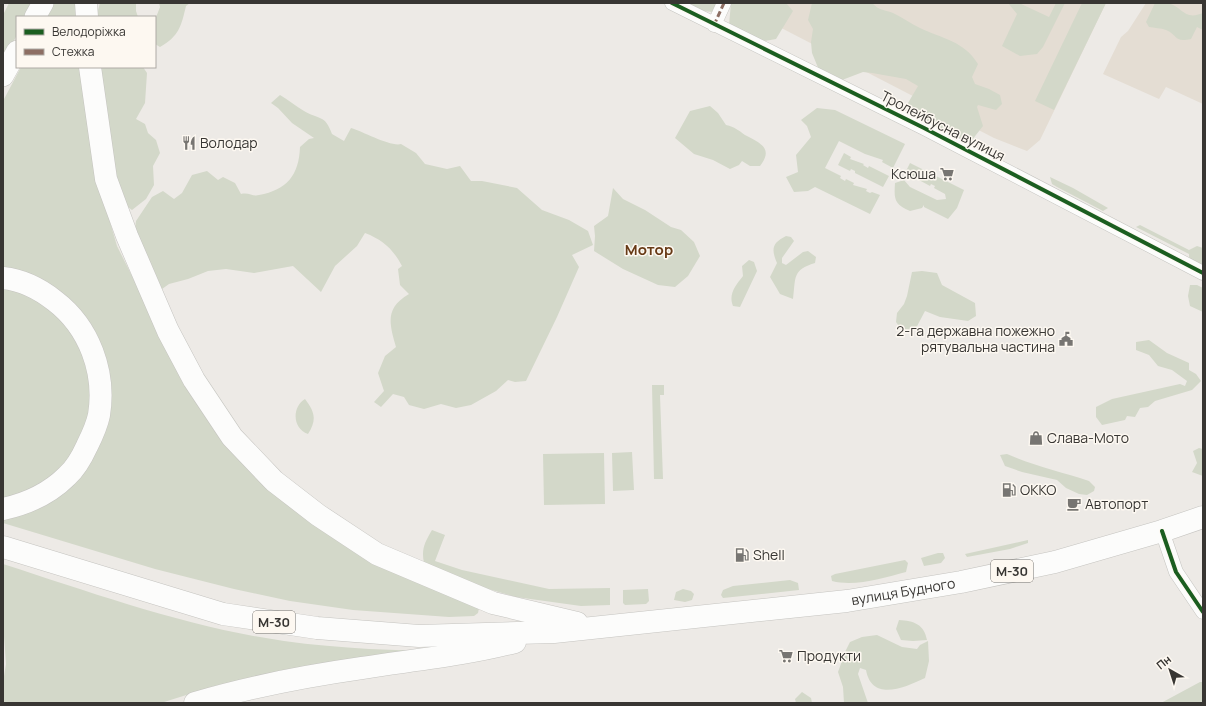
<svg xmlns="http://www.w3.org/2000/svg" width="1206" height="706" viewBox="0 0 1206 706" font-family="Manrope,sans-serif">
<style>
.built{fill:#e4ddd3}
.green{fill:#d3d8c9}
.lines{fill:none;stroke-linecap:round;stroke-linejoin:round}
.street-casing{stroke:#c5c4c0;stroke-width:15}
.primary-casing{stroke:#c5c4c0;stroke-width:22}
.highway-casing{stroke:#c5c4c0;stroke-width:23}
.street{stroke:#fcfcfb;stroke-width:14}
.primary{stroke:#fcfcfb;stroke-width:21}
.highway{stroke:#fcfcfb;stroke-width:22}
.quiet{stroke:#8d6e63;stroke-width:3;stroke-dasharray:6 3;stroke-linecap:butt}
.cycleway-casing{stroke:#fdf8f1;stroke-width:6}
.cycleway{stroke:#1b5e20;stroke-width:4}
.labels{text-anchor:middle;stroke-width:3;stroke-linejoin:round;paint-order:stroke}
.shield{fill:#fdf8f1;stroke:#73706c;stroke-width:1}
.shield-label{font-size:13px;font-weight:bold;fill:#383633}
.street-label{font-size:14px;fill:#383633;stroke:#fdf8f1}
.poi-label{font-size:14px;fill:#383633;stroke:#fdf8f1;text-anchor:start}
.neighbourhood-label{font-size:15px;font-weight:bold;fill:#673a16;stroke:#fdf8f1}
</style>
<rect width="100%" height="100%" fill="#edeae6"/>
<path class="built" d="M733 3H1106L1040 140 1027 151 994 138Z
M1146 3H1203V104L1166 87 1159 99 1103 74 1121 37 1128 31Z"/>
<path class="green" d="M9 3H34L27 17H17V35L3 61V15Z
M54 3H81L80 17H47Z
M100 3H136V11L138 17H96Z
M159 3H190L186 6C181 27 179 36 160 47L155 44V20L160 7Z
M687 3H723L713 12 701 11Z
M731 3H786L793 11 776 39 765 41 729 25Z
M812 3H872C880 11 883 9 893 13 902 17 911 24 920 28 943 39 964 41 978 64L972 77 975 84 989 89 1000 95 1002 104 996 110 978 105 977 107 983 126 972 140 959 139 906 112 908 103 918 86 906 79 872 73 863 72 842 80 819 70 812 53 811 42 813 29 808 20Z
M1008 3H1019L1049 17 1056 3H1065L1043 47 1037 54 1020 56 1002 46 1017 14Z
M1082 3H1106L1054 110 1035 101Z
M1155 3C1159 3 1164 2 1168 3 1183 7 1184 21 1203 13V30L1197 27 1191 39C1174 43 1178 35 1166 30 1161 28 1154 28 1149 27L1146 22Z
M21 67H81L106 208 117 246 161 334 244 458 479 608 478 613 474 616 449 617 353 610 290 601 234 589 155 569 3 523V515L83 466 100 352 3 270V101Z
M93 67H143L147 73 145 103 136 119 145 124 148 133 156 140 160 153 153 166 154 185 146 199 132 210 125 205 115 190Z
M280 95C289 100 295 106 304 111 319 120 325 114 332 134L344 141 351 128C364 132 391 147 401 144L416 153 425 164 447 169 460 166 471 181H482L517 188 542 210 569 220 588 231 593 245 572 255 579 267 557 317 526 381 515 382 508 380 496 391 471 405 456 408 441 404 424 409 409 405 404 397 393 394 381 407 374 402 384 391 378 373 385 356 396 347C389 323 385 308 409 294L400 285 398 269 402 266C393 249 383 240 365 233L357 246 335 266 321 292 293 266 254 273 226 269 208 271 188 279 169 284 162 289 151 264 140 256 135 229 136 221 152 197 163 191 174 199 182 193 192 175 207 171 218 180 223 177 235 183 241 194C249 192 253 197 259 195 287 190 299 175 300 147L309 139 314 138 292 123 278 108 271 103Z
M710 106 718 113 726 125C735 127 738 130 745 135 760 143 774 148 760 166H750L742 161 739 165 730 169 713 160 694 154 675 138 690 111Z
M817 108 835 110 905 144 893 168 882 162 883 160 865 154 839 141 825 168 841 176 840 178 845 181 846 179 854 183 853 185 867 189 866 191 870 193 872 192 880 195 870 214 815 187 808 191 794 192 786 177 798 172 796 155 811 137 807 126 801 120Z
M844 153 851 157 850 159 864 164 863 165 868 168 869 166 889 176 883 187 855 173V171L851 169 850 171 838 165Z
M910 163 964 190 957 208 948 219 924 207V205L922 208 910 211C894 204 894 199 895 183L904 180 910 187 937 200 946 199 945 194 934 188 935 186 931 184 930 186 919 180 920 179 905 173Z
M1050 177 1073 188 1108 208 1103 211 1057 187 1052 184Z
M613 188 623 199 645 210 671 227 681 230 694 242 700 256 688 276 675 287 658 285 623 269 594 251 595 236 594 226 608 216Z
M1140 225 1189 250 1197 246 1203 248V270L1189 257V254L1136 227Z
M786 236 791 237 794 241 782 258V263L786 265 803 252 808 251 816 257 815 263C792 270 796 277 793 299L780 294 770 277 777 263C771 249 772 243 786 236Z
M749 260 754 262 757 271 740 307 733 306C728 294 736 285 743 276L742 266Z
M922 271 937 273 942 285 975 303 976 316 968 321 940 317 925 311 915 330 901 329 896 322 897 313 904 304 907 296 912 272Z
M3 282 57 310 89 364 90 417 71 461 41 487 3 501Z
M1190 285H1197L1203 288V312L1190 306 1188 296Z
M1149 340 1167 353 1189 363V370L1196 374 1201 381 1192 390 1155 401 1148 407 1140 408 1135 417 1127 416 1125 420 1102 425 1096 417V407L1112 399 1180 384 1185 386 1187 381 1172 370 1158 366 1149 355 1136 350V342Z
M652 385H664V395H660L663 479H654Z
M305 399C315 412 317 420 308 434 292 428 292 407 305 399Z
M1199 448 1203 449V476L1192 472 1197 463 1193 451Z
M632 452 634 490 613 491 612 453Z
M604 453 605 504 544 505 543 454Z
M1007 454C1034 466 1062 472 1089 481L1095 487 1094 491 1087 495 1079 494 1066 488 1057 480 1022 472 1005 466 1000 455Z
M432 530 445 535 435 561 462 570 549 589 610 588V605L581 606 516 597 464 582 424 563C421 549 425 542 432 530Z
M1028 540V543L1010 549 967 557 965 554Z
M938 553H943L945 558 941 563 924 566 921 558Z
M905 560 908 563 906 572C883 578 855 587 832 581L831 576 835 574Z
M3 564C96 594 187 627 284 641 312 645 341 647 369 649 387 650 405 649 423 653L218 685 161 703H3V682L6 664 3 623Z
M790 580 798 583 799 590 723 598 721 595 723 590 733 586Z
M648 589 649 601 646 604 625 605 623 603V590Z
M683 589 691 591 694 594 692 600 685 602 674 600 676 592Z
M899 620C914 621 924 624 927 640L913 641 901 640 896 629Z
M877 635 902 647 917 649 920 645 928 641 929 661 925 678C904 688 872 702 866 670L860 668 858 674 868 703H844L843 687 838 672 846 650 850 642 862 637Z
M1200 682H1203V703H1161Z
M802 692 811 698 812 703H796L795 699Z"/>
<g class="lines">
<defs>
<path id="street" d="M672 3 924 128 1203 273
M714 25 724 3
M1162 531 1176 572 1203 612"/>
<path id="primary" d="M35 17 43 3
M3 76 17 51"/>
<g id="highway">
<path d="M86 3 87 17"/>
<path d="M90 67 106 179 127 236 168 331 194 380 232 437 274 481 318 515 377 554 493 603 577 623"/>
<path d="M3 278C22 280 40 289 55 301 89 327 106 372 99 415 97 425 92 436 87 446 82 457 76 468 67 476 50 493 26 504 3 509"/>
<path id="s1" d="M3 547 223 614 317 628 419 636 554 632 847 601 961 582 1055 562 1162 531 1203 517"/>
<path d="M195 703C249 687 306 676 362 668 413 660 465 655 515 642"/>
</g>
</defs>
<use href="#street" class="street-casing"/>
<use href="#primary" class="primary-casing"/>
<use href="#highway" class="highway-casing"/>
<use href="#street" class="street"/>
<use href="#primary" class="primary"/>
<use href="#highway" class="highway"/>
<path class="quiet" d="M714 25 724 3"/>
<defs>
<path id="cycleway" d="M672 3 924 128 1203 273
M1162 531 1176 572 1203 612"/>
</defs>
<use href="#cycleway" class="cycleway-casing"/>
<use href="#cycleway" class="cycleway"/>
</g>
<defs>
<symbol id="restaurant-bare" viewBox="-9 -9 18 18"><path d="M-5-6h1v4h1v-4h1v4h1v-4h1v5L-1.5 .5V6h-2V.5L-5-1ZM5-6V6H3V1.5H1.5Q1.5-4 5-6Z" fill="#777572" stroke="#fdf8f1" stroke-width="2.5" paint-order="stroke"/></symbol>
<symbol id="supermarket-bare" viewBox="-9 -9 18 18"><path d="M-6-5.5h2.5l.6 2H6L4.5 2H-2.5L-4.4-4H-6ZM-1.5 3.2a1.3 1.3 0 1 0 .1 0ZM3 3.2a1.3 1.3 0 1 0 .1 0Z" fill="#777572" stroke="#fdf8f1" stroke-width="2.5" paint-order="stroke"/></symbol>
<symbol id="civic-bare" viewBox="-9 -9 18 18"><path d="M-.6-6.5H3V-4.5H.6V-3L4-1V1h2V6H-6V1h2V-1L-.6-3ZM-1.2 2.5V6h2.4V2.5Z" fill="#777572" stroke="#fdf8f1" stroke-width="2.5" paint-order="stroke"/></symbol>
<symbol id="shop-bare" viewBox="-9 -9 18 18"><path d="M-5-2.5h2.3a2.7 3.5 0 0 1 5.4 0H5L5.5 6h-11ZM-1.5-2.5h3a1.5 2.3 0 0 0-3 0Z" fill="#777572" stroke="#fdf8f1" stroke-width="2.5" paint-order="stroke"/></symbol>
<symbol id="fuel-bare" viewBox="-9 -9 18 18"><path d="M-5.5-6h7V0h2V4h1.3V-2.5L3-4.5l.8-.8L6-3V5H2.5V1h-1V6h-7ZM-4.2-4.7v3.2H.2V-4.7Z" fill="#777572" stroke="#fdf8f1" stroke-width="2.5" paint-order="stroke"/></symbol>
<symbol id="cafe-bare" viewBox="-9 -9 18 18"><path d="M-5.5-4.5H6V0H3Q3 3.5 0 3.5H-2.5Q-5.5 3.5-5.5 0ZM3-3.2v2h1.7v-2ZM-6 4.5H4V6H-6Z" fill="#777572" stroke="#fdf8f1" stroke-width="2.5" paint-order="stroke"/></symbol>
</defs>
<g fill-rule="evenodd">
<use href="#restaurant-bare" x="179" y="133" width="20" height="20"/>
<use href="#supermarket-bare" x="937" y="164" width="20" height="20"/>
<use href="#civic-bare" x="1056" y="329" width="20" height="20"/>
<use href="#shop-bare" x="1026" y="428" width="20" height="20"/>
<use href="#fuel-bare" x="999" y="480" width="20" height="20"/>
<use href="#cafe-bare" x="1064" y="494" width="20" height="20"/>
<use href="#fuel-bare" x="732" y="545" width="20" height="20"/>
<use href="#supermarket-bare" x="776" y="646" width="20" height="20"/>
</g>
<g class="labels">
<g class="shield">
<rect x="991" y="560" width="42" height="22" rx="3"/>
<rect x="253" y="611" width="42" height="22" rx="3"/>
</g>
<g class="shield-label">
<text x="1012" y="576">М-30</text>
<text x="274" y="627">М-30</text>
</g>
<g class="street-label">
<text transform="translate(943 126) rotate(27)" y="5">Тролейбусна вулиця</text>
<text dy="5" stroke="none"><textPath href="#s1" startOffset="914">вулиця Будного</textPath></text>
</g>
<g class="poi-label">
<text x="200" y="148">Володар</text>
<text x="936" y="179" text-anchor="end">Ксюша</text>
<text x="1055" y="336" text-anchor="end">2-га державна пожежно<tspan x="1055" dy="16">рятувальна частина</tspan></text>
<text x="1047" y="443">Слава-Мото</text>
<text x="1020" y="495">ОККО</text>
<text x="1085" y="509">Автопорт</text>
<text x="753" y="560">Shell</text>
<text x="797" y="661">Продукти</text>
</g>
<g class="neighbourhood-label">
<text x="649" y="255">Мотор</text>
</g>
</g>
<rect width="1206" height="706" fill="none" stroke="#383633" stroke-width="8"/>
<rect x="16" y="16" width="140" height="52" fill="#fdf8f1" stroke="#aeaaa5"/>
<rect x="24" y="29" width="20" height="6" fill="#1b5e20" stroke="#aeaaa5"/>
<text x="52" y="36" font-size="12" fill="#383633">Велодоріжка</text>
<rect x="24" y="49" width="20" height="6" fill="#8d6e63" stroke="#aeaaa5"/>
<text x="52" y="56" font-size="12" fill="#383633">Стежка</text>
<g transform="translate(1170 670) rotate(321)" stroke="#fdf8f1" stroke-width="3" paint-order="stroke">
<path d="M0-3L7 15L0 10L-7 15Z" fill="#383633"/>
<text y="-6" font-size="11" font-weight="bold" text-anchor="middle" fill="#383633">Пн</text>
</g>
</svg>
